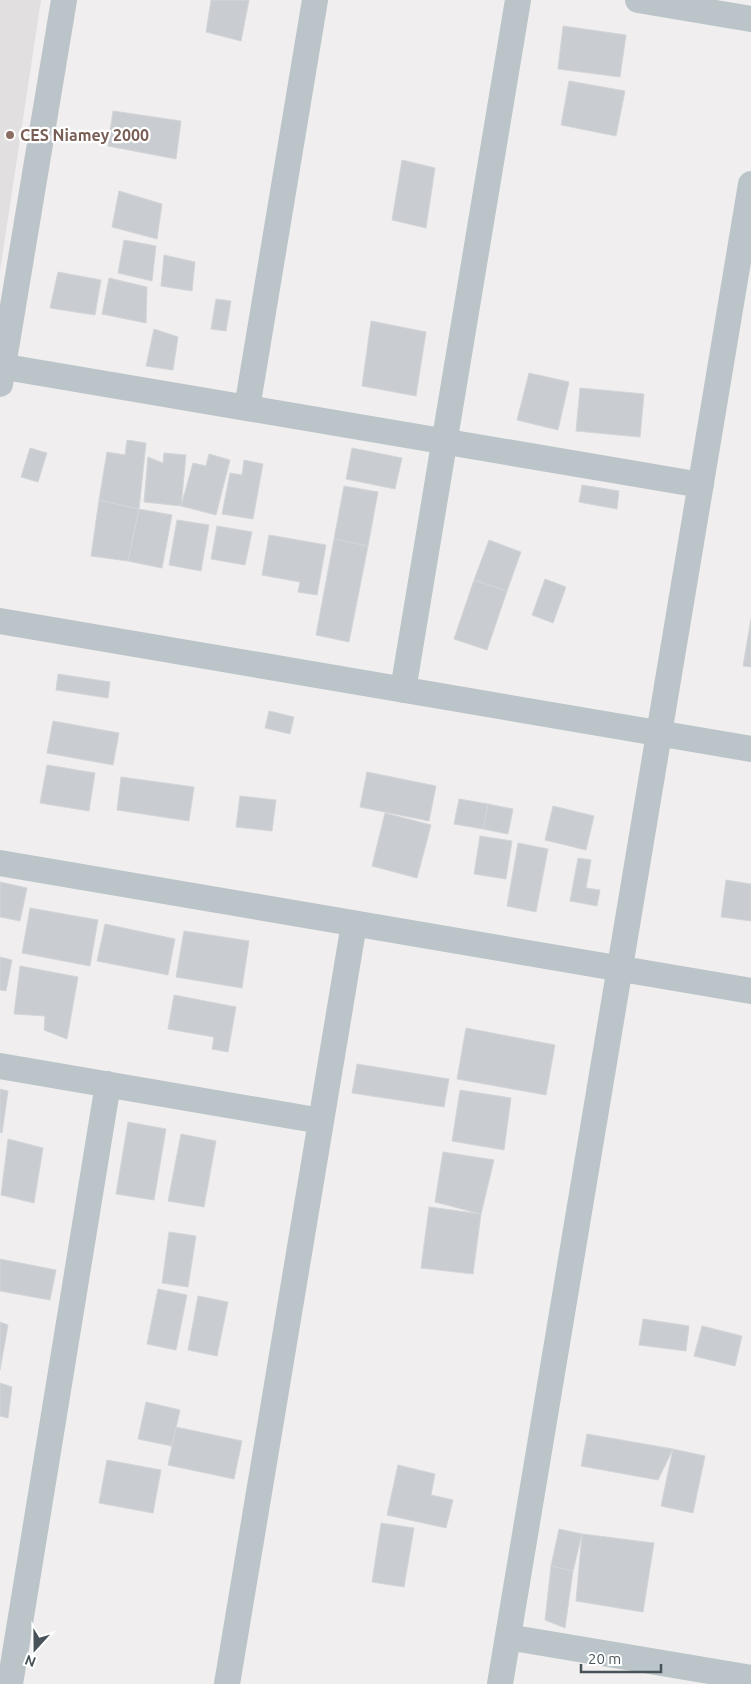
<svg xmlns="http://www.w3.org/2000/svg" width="751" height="1684" viewBox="0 0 751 1684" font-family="Ubuntu,sans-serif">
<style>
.education{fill:#e1dfdf}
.building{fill:#c9ccd0;stroke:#d3d5d9}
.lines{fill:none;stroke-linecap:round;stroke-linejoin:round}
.street{stroke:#bbc4c9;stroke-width:26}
.education-dot{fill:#8d6e63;stroke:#fff;stroke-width:2}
.labels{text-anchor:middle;stroke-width:4.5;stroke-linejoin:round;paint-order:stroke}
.education-label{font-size:16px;font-weight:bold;fill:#785e54;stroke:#fff;text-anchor:start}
</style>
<rect width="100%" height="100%" fill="#f0eeee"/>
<path class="education" d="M0 0H41L0 271Z"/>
<path class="building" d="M211 0H249L241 41 206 32Z
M563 26 626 35 620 77 558 69Z
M569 81 625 91 616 136 561 125Z
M113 111 181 121 176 159 108 146Z
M402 160 435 168 426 228 392 220Z
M119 191 162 204 157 239 112 227Z
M124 240 156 246 152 281 118 273Z
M164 255 195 262 192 291 161 286Z
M58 272 101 280 95 315 50 308Z
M109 278 147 287 146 323 102 314Z
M216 299 231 301 226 331 211 329Z
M371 321 426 332 416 396 362 386Z
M154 329 178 337 173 370 146 366Z
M529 373 569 382 558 430 517 420Z
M580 388 644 394 640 437 576 431Z
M127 440 146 443 139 509 99 500 107 452 125 455Z
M30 448 47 453 38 482 21 477Z
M352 448 402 458 395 489 346 479Z
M164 453 186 455 181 506 144 502 148 457 163 463Z
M209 454 230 460 216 515 181 506 193 463 206 466Z
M244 460 263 464 253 519 222 514 230 473 242 475Z
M582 485 619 491 617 509 579 502Z
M344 486 378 492 368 546 334 539Z
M99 500 139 509 128 561 91 556Z
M139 509 172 515 162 568 128 561Z
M177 520 209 525 201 571 169 565Z
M217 526 252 532 245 565 211 559Z
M269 535 326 545 317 595 298 592 300 582 262 575Z
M334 539 368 546 349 642 316 635Z
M489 540 521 552 507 591 474 580Z
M545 579 566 587 553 623 532 615Z
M474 580 507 591 487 650 454 639Z
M751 619V667L743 666Z
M58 674 110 682 108 698 56 690Z
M269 711 294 717 290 734 265 728Z
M53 721 119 733 113 765 47 753Z
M47 765 95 773 89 811 40 803Z
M367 772 436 786 429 821 360 807Z
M121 777 194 787 189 821 117 810Z
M240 796 276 800 272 831 236 827Z
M459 799 488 804 483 829 454 824Z
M488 804 513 809 508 834 483 829Z
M553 806 594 816 586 850 545 840Z
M385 813 431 825 417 878 372 866Z
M480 836 512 841 506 879 474 874Z
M518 843 548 849 536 912 507 906Z
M578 858 591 860 586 888 600 890 597 906 570 901Z
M726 880 751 884V921L721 917Z
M0 882 27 888 20 921 0 917Z
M30 908 98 920 90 966 22 953Z
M105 924 175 939 168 975 97 961Z
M184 931 249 941 242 988 176 977Z
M0 957 12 960 6 991 0 990Z
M20 966 78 977 67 1039 44 1030 45 1016 14 1014Z
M174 995 236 1007 228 1052 212 1049 214 1037 168 1029Z
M466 1028 555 1045 546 1095 457 1079Z
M357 1064 449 1079 444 1107 352 1093Z
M0 1089 8 1091 2 1133 0 1132Z
M460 1090 511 1098 504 1150 452 1141Z
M128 1122 166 1129 154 1200 116 1194Z
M181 1134 216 1141 204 1207 168 1201Z
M8 1139 43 1148 34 1203 1 1195Z
M443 1152 494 1160 481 1214 435 1202Z
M429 1207 481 1214 473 1274 421 1268Z
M169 1232 196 1236 188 1287 162 1283Z
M0 1259 56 1270 50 1300 0 1291Z
M158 1289 187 1295 176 1350 147 1344Z
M198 1296 228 1302 217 1356 188 1350Z
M643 1319 689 1326 686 1351 639 1345Z
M0 1322 8 1325 0 1370Z
M702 1326 742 1336 735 1366 694 1356Z
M0 1383 12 1387 8 1418 0 1416Z
M146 1402 180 1410 172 1446 138 1439Z
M176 1427 242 1441 234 1479 168 1465Z
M587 1434 673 1449 658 1480 581 1466Z
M673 1449 705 1456 693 1513 661 1506Z
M107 1460 161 1470 153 1513 99 1503Z
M398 1465 435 1474 431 1495 453 1500 446 1528 387 1515Z
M381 1523 414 1528 404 1587 372 1582Z
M559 1529 582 1534 573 1571 551 1566Z
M582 1534 654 1543 643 1612 576 1601Z
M551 1566 573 1571 565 1628 545 1620Z"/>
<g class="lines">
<path class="street" d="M638 0 751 19
M0 366 701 485
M0 384 64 0
M247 408 315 0
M0 621 751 749
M403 690 518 0
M0 863 751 991
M0 1066 321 1121
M508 1637 751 1678
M10 1684 108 1084
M227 1684 354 924
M500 1684 751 184"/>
</g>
<circle class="education-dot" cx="10" cy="135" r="5"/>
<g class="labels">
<g class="education-label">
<text x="20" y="141">CES Niamey 2000</text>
</g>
</g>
<g transform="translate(35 1649) rotate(201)" stroke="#ffffff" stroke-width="4" paint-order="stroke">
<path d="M0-4L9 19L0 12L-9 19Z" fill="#485359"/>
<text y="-8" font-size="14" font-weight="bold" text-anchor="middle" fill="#485359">N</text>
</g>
<path d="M581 1664v8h80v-8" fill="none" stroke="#485359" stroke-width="2.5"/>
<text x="588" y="1664" font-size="15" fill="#485359" stroke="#ffffff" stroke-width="4" paint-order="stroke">20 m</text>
</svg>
